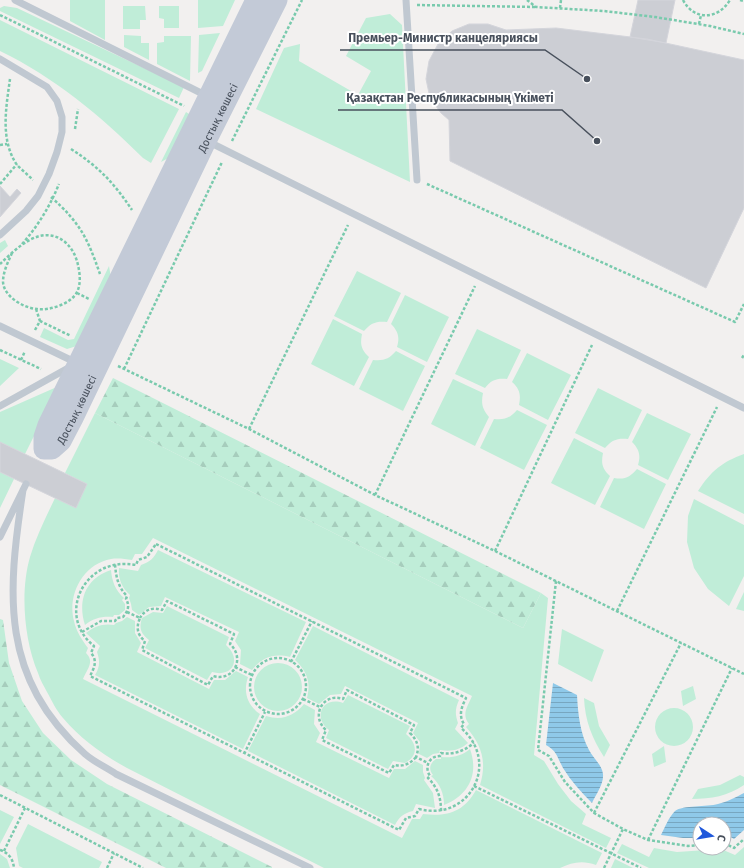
<svg xmlns="http://www.w3.org/2000/svg" width="744" height="868" viewBox="0 0 744 868" font-family="'Fira Sans',sans-serif">
<style>
.grass{fill:#c0edd8}
.forest{fill:url(#forest-firs)}
.water{fill:url(#water-rules)}
.building{fill:#ccced4;stroke:#d4d5db}
.lines{fill:none;stroke-linecap:round;stroke-linejoin:round}
.path{stroke:#79caad;stroke-width:2.5;stroke-dasharray:3 2;stroke-linecap:butt}
.lane{stroke:#c0c8d1;stroke-width:7}
.secondary{stroke:#c3cad7;stroke-width:21}
.labels{text-anchor:middle;stroke-width:4;stroke-linejoin:round;paint-order:stroke}
.street-label{font-size:11px;fill:#48505c;stroke:#fff}
.leader{fill:none;stroke:#48505c;stroke-width:1.5}
.callout-dot{fill:#48505c;stroke:#fff;stroke-width:1.5}
.callout-label{font-size:12px;text-anchor:middle;font-weight:bold;fill:#48505c;stroke:#fff;stroke-width:4;stroke-linejoin:round;paint-order:stroke}
</style>
<defs>
<pattern id="forest-firs" width="22" height="20" patternUnits="userSpaceOnUse"><rect width="22" height="20" fill="#c0edd8"/><path d="M5 1l3.5 6h-7zM16 11l3.5 6h-7z" fill="#a6cdbc"/></pattern>
<pattern id="water-rules" width="6" height="5" patternUnits="userSpaceOnUse"><rect width="6" height="5" fill="#8fc9e9"/><path d="M0 2.5h6" fill="none" stroke="#77a6c0"/></pattern>
</defs>
<rect width="100%" height="100%" fill="#f2f0ef"/>
<path class="grass" d="M70 0H105V40L70 21Z
M198 0H235L223 26 198 28Z
M4 6 17 8 184 87 179 98 0 11V8Z
M123 6H145L146 20H140V29H123Z
M159 6H179V28H164V19L159 18Z
M390 14 402 25 410 182 256 109 284 48 300 44 299 61 358 95 371 71 346 56 366 18Z
M0 20 179 109 151 163 143 158C101 116 54 77 0 51Z
M220 33 202 71 198 73 199 35Z
M124 35 141 36V43H149V60L124 47Z
M164 36H191L190 81 157 64V43L164 42Z
M186 112 192 116 174 155 161 162Z
M5 240 8 246 0 253V243Z
M109 266 111 278 80 345 67 349 40 337 44 328 68 340 74 339Z
M357 271 401 293 387 322C376 321 371 323 364 331L334 316Z
M405 295 449 317 427 362 397 347C400 337 398 331 391 324Z
M333 319 362 334C360 344 361 350 369 357L354 386 311 364Z
M477 329 521 350 507 379C497 378 491 380 485 388L455 374Z
M396 351 425 366 403 411 359 389 373 360C384 361 389 359 396 351Z
M527 353 571 375 548 420 519 405C521 395 520 389 512 382Z
M0 359 19 368 0 386Z
M453 379 483 393C481 403 482 409 489 417L475 446 431 424Z
M59 386 25 454 0 442V412Z
M598 388 642 410 628 439C617 438 612 440 605 448L575 433Z
M517 410 547 425 524 470 480 448 494 419C505 420 510 418 517 410Z
M95 413 523 628 541 593 548 598 534 755 544 761 558 784 571 801 586 814 582 824 611 838 606 848 480 785C487 762 482 745 466 727L469 724C461 714 468 706 472 696L153 538 142 554H135L132 560C125 559 118 558 111 559 83 564 67 595 74 621 76 631 82 640 88 648L86 653C95 662 87 669 83 679L402 838 412 819H420L423 814C447 817 464 812 476 790L602 853 596 865C583 860 572 862 560 868H324L127 768C103 755 81 739 63 718 56 710 52 701 47 692 44 686 40 680 38 673 24 640 20 591 30 557 36 537 46 517 55 498L76 508 87 484 65 473Z
M647 413 691 434 668 480 638 465C641 455 639 449 632 442Z
M574 438 603 453C601 463 602 469 610 476L595 505 551 483Z
M744 454V514L698 491C711 471 722 462 744 454Z
M637 469 666 484 644 529 600 507 614 478C625 480 630 477 637 469Z
M0 472 14 479 0 508Z
M694 499 744 525V576L729 606 708 589 694 568 687 542 688 516Z
M158 550 306 622 290 657C274 653 262 657 252 670L240 664 241 650 235 641 239 632 165 597 161 606 149 607 139 615 132 610 131 604 129 598 130 595C122 588 118 579 119 568L138 571 141 565C150 562 154 558 158 550Z
M111 570C112 581 115 590 124 598L122 600 125 604V610L119 615H114L113 617C103 616 93 618 85 625 77 600 86 578 111 570Z
M744 592V611L736 609Z
M167 606 229 637 226 645C242 659 233 678 212 672L207 680 145 648 149 640C140 633 139 628 142 618L153 612 163 613Z
M127 617 135 621V633L141 643 137 652 209 689 214 680H225L236 671 248 677C243 692 247 705 260 714L243 749 95 675C100 667 100 661 97 652L100 646 86 633C94 626 104 623 114 625L116 623 122 621Z
M313 626 459 700C455 709 455 714 458 723L455 729 468 743C460 750 451 752 440 750L439 753 433 754 427 758 419 754 420 742 413 733 418 723 345 686 341 694 330 695 319 704 307 698C311 682 307 671 295 660Z
M562 629 604 650 592 682 558 664Z
M254 687a24 24 0 1 1 48 0a24 24 0 1 1-48 0Z
M693 686 696 699 683 706 681 691Z
M348 695 410 726 406 734C417 743 419 756 405 763L393 761 388 769 326 738 329 730C312 717 323 696 343 703Z
M584 698 594 703 599 726 610 745 604 757C592 738 585 721 584 698Z
M304 704 315 710 314 724 320 733 316 742 389 778 394 769H405L415 761 423 765V772L425 778 424 780 433 793 435 808 416 804 413 811C404 813 399 817 395 825L248 751 266 716C282 721 294 716 304 704Z
M655 727a19 19 0 1 1 38 0a19 19 0 1 1-38 0Z
M664 746 666 762 654 767 652 754Z
M470 749C479 774 469 795 444 805 444 793 440 784 431 776L433 775C428 769 430 763 436 759H441V757C452 758 462 756 470 749Z
M740 775 744 777V785C728 796 711 799 692 799L698 789 720 785Z
M0 810 14 817 0 844Z
M28 824 102 862 99 868H23L19 866 16 848Z
M622 844 649 857 654 848 677 852 721 849 735 855 744 847V868H649L617 853Z
M0 854 7 859 10 868H0Z
M615 859 633 868H611Z"/>
<path class="forest" d="M113 378 541 593 523 628 95 413Z
M0 619 3 620 9 663 22 701 43 733 71 760 107 784 272 867V868H166L0 785Z"/>
<path class="water" d="M553 683 577 695C578 714 580 733 589 750 593 758 602 765 603 774 604 784 596 794 592 803 581 792 571 781 563 768 557 757 557 751 546 745Z
M744 793V830L734 839 727 835 724 836V824H700V838H683L661 835C665 827 669 817 675 811 683 805 707 807 718 804 727 802 736 797 744 793Z"/>
<path class="building" d="M638 0H675L666 43 630 37Z
M469 24H488L506 30 556 28 647 39 744 60V208L706 288 450 161 449 120 441 113 430 98 426 79 429 61 438 44 452 31Z
M0 186 10 197 17 189 21 193 0 217Z
M0 442 87 484 76 508 0 472Z"/>
<g class="lines">
<path class="path" d="M527 0 536 7 604 11 655 17 710 26 744 34
M683 0C694 21 718 20 730 0
M740 0 744 1
M417 5 536 7
M560 8 561 0
M0 15 184 106
M699 24 701 15
M10 79C6 108 0 140 17 165 22 170 28 175 33 180
M75 129 78 109
M232 141 302 0
M0 145 7 144
M71 149C99 167 114 183 132 210
M0 184 17 164
M427 184 735 322 744 304
M51 197C80 223 87 237 100 274
M22 244C38 226 50 206 59 184
M0 264C17 248 41 223 65 242 72 248 76 256 78 265 80 274 81 284 77 292 71 304 49 311 37 309 24 308 4 297 3 282 3 272 8 262 12 253
M77 293 89 299
M36 309 40 321
M35 330 40 321 71 336
M0 350 41 369
M742 358 744 355
M21 360 25 351
M118 366 249 429 375 495 495 551 744 674
M124 369 222 162
M249 429 348 225
M375 495 475 286
M156 544 466 698C462 706 458 715 464 724L461 728C501 762 470 822 419 809L415 816 406 818 399 830 90 676C94 668 98 661 91 653L94 646C55 615 85 555 136 565L138 560 147 557Z
M495 551 592 345
M556 581 538 750 549 756 565 782 594 813 623 829 648 840 688 846 700 845
M617 611 717 407
M127 612 140 618C136 627 137 635 145 641L142 650 208 685 213 676C233 682 246 659 230 644L234 634 167 601 162 610C153 607 145 609 140 618
M82 632 101 621H115L117 618 123 617C128 611 130 606 126 599L127 596C118 587 116 577 115 564
M250 686a28 28 0 1 1 56 0a28 28 0 1 1-56 0Z
M291 662 312 621
M235 667 252 675
M303 699 320 707
M244 754 265 712
M416 757C410 764 403 767 394 765L389 773 322 740 326 730C310 716 323 692 343 699L347 690 414 725 410 733C417 740 420 747 416 757L428 763
M474 786 641 868
M0 795 143 868
M441 811C441 798 438 788 428 778L430 776C424 767 429 756 440 756L441 753C454 755 464 751 474 743
M594 813 681 643
M648 840 732 668
M724 843 734 848 744 839
M0 850C9 853 13 859 14 868
M4 851 25 808
M107 868 114 853
M604 868 623 829"/>
<path class="lane" d="M15 0 207 96
M406 0 417 180
M0 59 47 87 57 101 62 117V132L57 152 49 174 38 196 26 211 0 235
M207 141 744 408
M0 326 77 363
M0 406 70 367
M23 490C7 595 0 678 85 754 94 762 106 767 116 774L310 868
M0 537 26 484"/>
<path class="secondary" id="s1" d="M256 0 48 425 44 437V449H52L61 441 73 418 206 141 277 0"/>
</g>
<g class="labels">
<g class="street-label">
<text dy="4" stroke="none"><textPath href="#s1" startOffset="877">Достық көшесі</textPath></text>
<text dy="4" stroke="none"><textPath href="#s1" startOffset="553">Достық көшесі</textPath></text>
</g>
</g>
<path class="leader" d="M587 79L545 50H340M597 141L562 110H338"/>
<g class="callout-dot">
<circle cx="587" cy="79" r="4"/>
<circle cx="597" cy="141" r="4"/>
</g>
<g class="callout-label">
<text x="443" y="42">Премьер-Министр канцеляриясы</text>
<text x="450" y="102">Қазақстан Республикасының Үкіметі</text>
</g>
<g transform="translate(712 836) rotate(102)"><circle r="19" fill="#ffffff" stroke="#b6b9be"/>
<path d="M0-3L7 15L0 10L-7 15Z" fill="#2058db"/>
<text y="-6" font-size="11" font-weight="bold" text-anchor="middle" fill="#48505c">С</text>
</g>
</svg>
